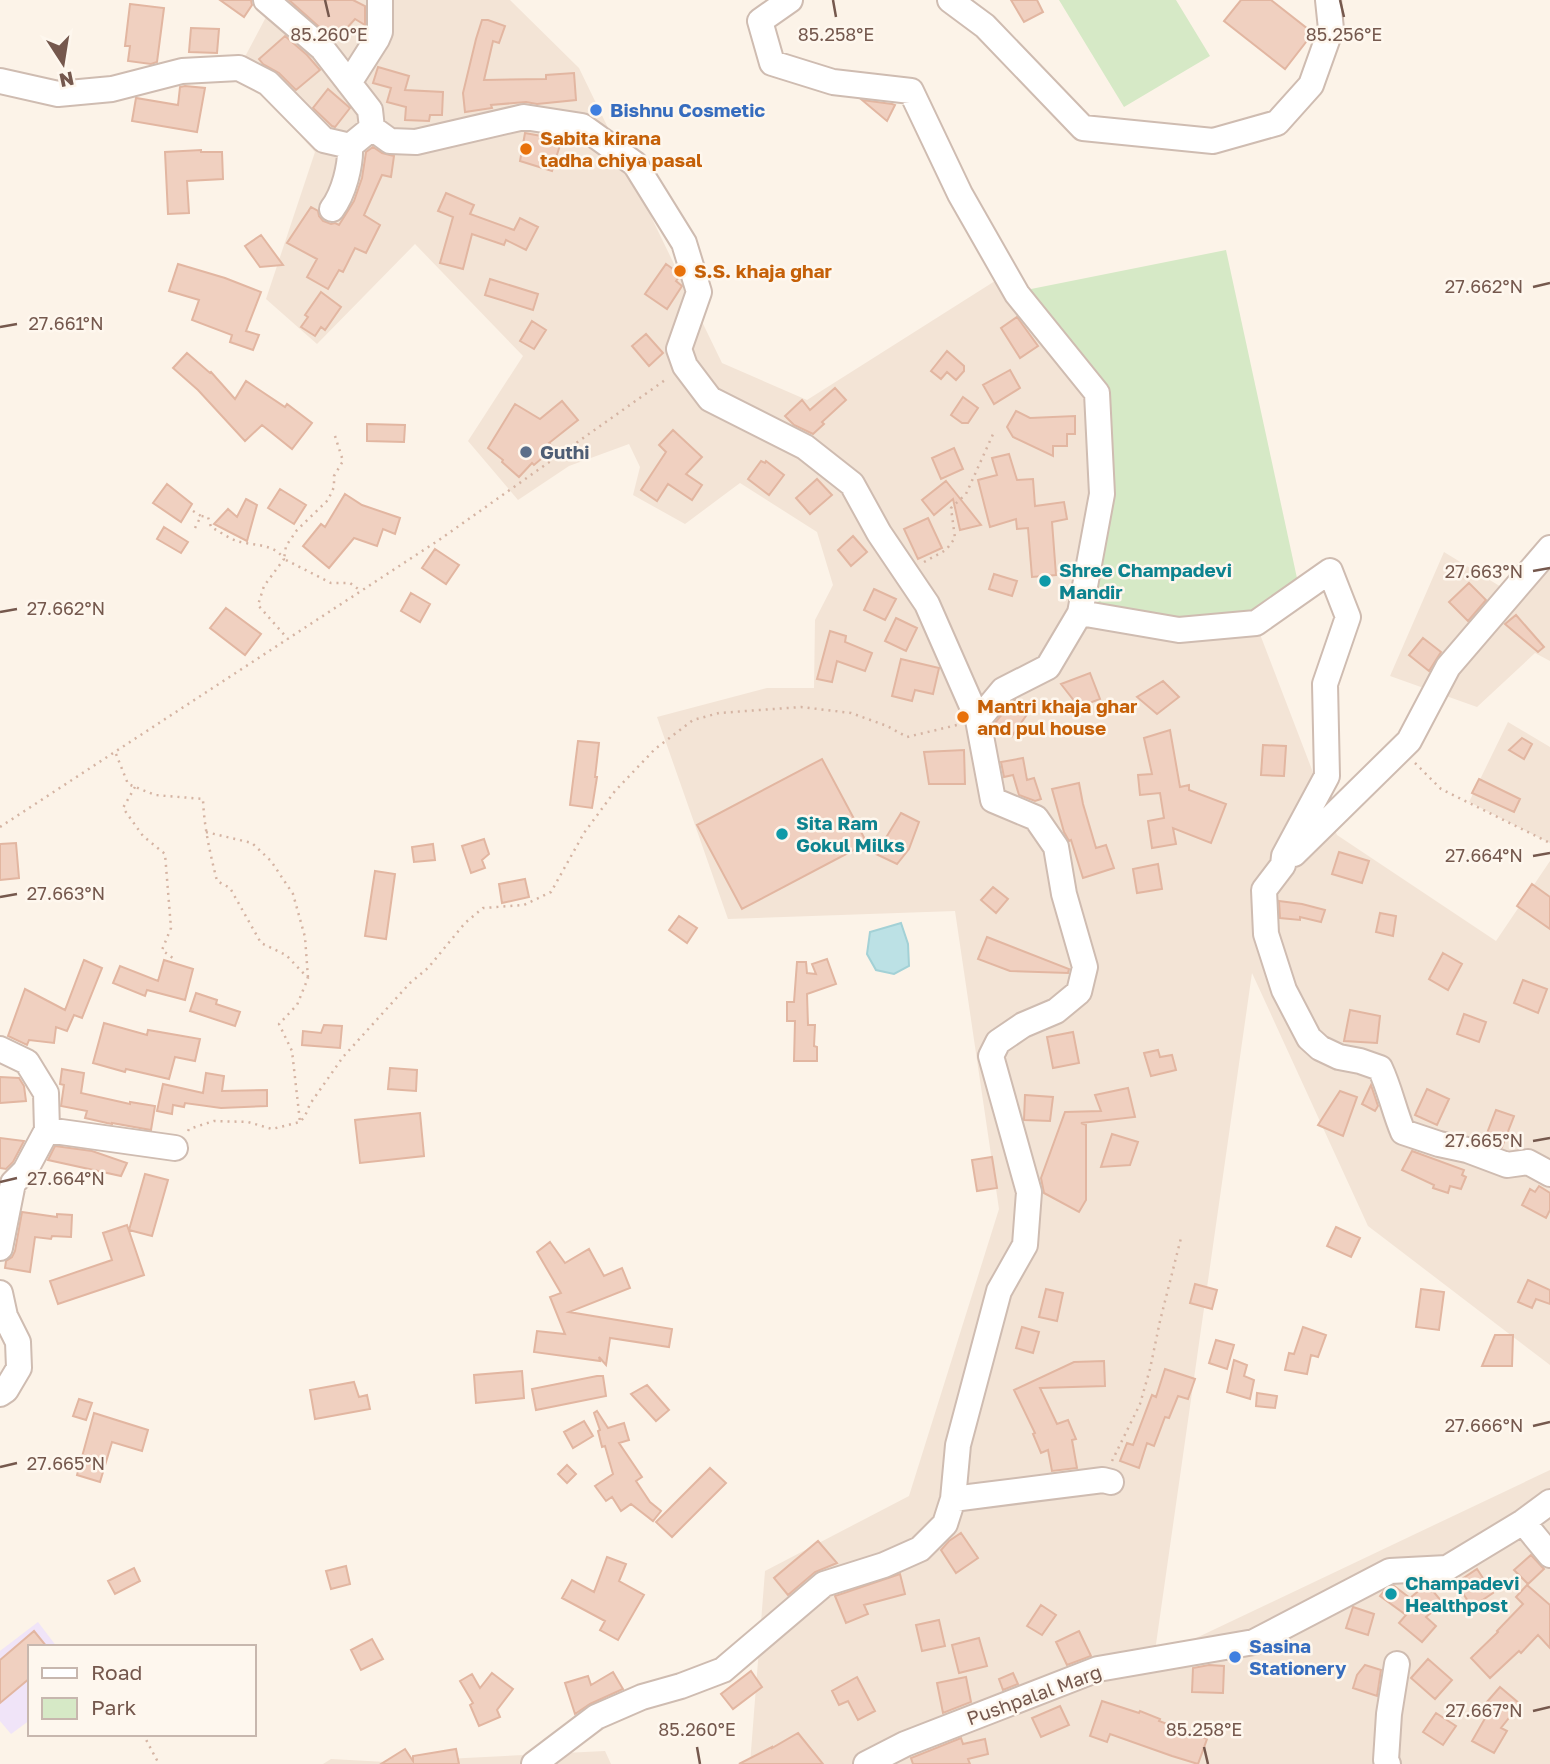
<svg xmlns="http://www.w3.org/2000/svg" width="1550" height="1764" viewBox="0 0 1550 1764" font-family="'Golos Text',sans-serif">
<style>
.residential{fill:#f3e4d6}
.education{fill:#f0e4f8}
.green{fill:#d6e9c6}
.water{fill:#bce1e5;stroke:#a3d1d6;stroke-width:2}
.building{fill:#f0d0c0;stroke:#e2b6a1;stroke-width:2}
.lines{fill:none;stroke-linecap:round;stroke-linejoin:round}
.minor-casing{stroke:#cfbcb1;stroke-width:28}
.path{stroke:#d5b4a3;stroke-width:2.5;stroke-dasharray:2 5;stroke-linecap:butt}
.minor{stroke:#fff;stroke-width:24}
.ticks{fill:none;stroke:#75584d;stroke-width:2.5}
.shop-dot{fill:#3f7fe0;stroke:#fef7ee;stroke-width:2.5}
.food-dot{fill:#e8710a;stroke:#fef7ee;stroke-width:2.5}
.service-dot{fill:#5c6f8a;stroke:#fef7ee;stroke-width:2.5}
.culture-dot{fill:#0f9aa8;stroke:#fef7ee;stroke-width:2.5}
.labels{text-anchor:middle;stroke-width:5;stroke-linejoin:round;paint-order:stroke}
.shop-label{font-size:19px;font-weight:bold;fill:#366cbe;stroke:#fef7ee;text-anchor:start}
.food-label{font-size:19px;font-weight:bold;fill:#c56008;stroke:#fef7ee;text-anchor:start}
.service-label{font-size:19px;font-weight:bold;fill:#4e5e75;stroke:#fef7ee;text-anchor:start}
.culture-label{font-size:19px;font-weight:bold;fill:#0d838f;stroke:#fef7ee;text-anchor:start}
.street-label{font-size:19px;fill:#75584d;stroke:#fef7ee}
.ticks-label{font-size:18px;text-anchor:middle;fill:#75584d;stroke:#fef7ee;stroke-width:5;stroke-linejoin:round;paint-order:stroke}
</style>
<rect width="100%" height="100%" fill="#fcf3e8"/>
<path class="residential" d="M275 0H510L579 68 722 363 807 400 1006 274 1253 616 1337 835 1496 941 1550 861V1365L1368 1226 1252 973 1154 1658 1550 1470V1764H750L765 1571 909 1496 999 1209 955 911 728 919 657 717 767 688H814L815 620 833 585 817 532 740 483 685 524 633 495 640 467 629 444 569 466 518 500 468 441 523 356 415 244 317 344 266 299 315 152 239 68Z
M1550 548V661L1535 653 1477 707 1390 676 1444 552 1511 593Z
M1508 722 1550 747V843L1469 802Z
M605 1751 611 1764H323L331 1759 386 1762Z"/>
<path class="education" d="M38 1622 57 1647H30V1720L11 1734 0 1721V1651Z"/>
<path class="green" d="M1059 0H1176L1210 56 1124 107Z
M1226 250 1300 592 1253 616 1181 623 1080 613 1104 395 1021 291Z"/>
<path class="water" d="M901 923 908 944 909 966 894 974 876 970 867 954 870 932Z"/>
<path class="building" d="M220 0H251L252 5 244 17Z
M289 0H353L365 6V25L355 19 335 41Z
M1011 0H1037L1043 12 1024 22Z
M1241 0H1271L1313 33 1285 69 1224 21Z
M130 4 164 8 157 62 151 64 128 61 130 46H125Z
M482 20H488L505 26 499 43 493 41 484 80 546 79V75L574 73 576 100 537 104 526 102 491 105 492 108 465 112 463 93 476 39Z
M191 28 219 29 217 53 189 52Z
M285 36 307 55 320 70 296 90 279 73 263 64 259 59Z
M378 67 409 76 405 90 443 92 442 115H430L429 121 405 120 406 107 387 102 391 88 373 83Z
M185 86 205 88 197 132 132 121 136 98 178 105 180 87Z
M328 89 350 108 335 127 332 126 313 108Z
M862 100 892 104 895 105 887 121Z
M525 133 552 138 560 145 552 171 520 161Z
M373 147 382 153 394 156 391 177 382 175 364 215 380 225 366 253 355 248 343 272 339 270 328 289 307 277 317 259 287 243 311 207 318 211 319 216 323 221 331 224 335 223 339 225 354 201 362 178 366 152Z
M201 150V152H222L223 179 187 181 189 213 168 214 165 152Z
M446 193 474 205 470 214 514 230 520 218 538 227 526 250 506 240 504 245 472 234 463 269 440 263 453 217 438 211Z
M261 235 283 265 260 267 245 246Z
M178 264 225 278 261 292 246 331 259 335 253 350 230 342 232 335 192 320 199 300 169 291Z
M666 264 677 272 679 277 676 281 682 286 667 309 645 294Z
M490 279 538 294 533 310 485 295Z
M321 292 341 307 325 330 321 327 315 336 301 327 308 317 305 315Z
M1017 317 1038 346 1020 358 1001 328Z
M532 321 546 330 534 349 520 341Z
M646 334 663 353 649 366 632 346Z
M947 351 964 366V371L956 380 947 372 941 379 931 371Z
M187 353 210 373 211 372 235 399 246 381 285 407 287 404 312 423 292 449 262 425 245 441 198 390 173 368Z
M1010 370 1020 388 994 404 983 385Z
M835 388 846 400 822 422 824 424 813 434 794 425 785 416 802 400 810 410Z
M963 397 978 408 968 423H962L951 415Z
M562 401 578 420 549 443 554 448 534 465 532 463 519 477 502 462 503 460 488 448 515 404 540 419Z
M1016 411 1030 418 1075 416V434H1067V446H1053V456L1013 437 1007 427Z
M367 424 405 425 404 442 367 441Z
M673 430 702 457 686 474 702 485 692 500 668 484 657 501 641 490 666 452 659 445Z
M954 448 963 469 941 479 932 458Z
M1009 454 1017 480 1033 479 1035 506 1064 502 1067 519 1052 522 1056 575 1032 577 1028 528 1017 529 1016 519 990 527 978 480 997 475 992 458Z
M761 461 765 463 766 461 784 475 769 495 748 479Z
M817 479 832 495 810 514 796 498Z
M946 481 958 496 981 525 960 530 953 499 934 515 922 500Z
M167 484 192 504 181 522 153 503Z
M280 489 306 505 294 524 268 508Z
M345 494 362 505 400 518 395 534 383 529 377 546 354 538 329 568 303 546 321 524 325 527Z
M246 499 257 505 247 541 214 524 228 509 237 517Z
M928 518 942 548 918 559 904 529Z
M164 527 188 542 181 553 157 539Z
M853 536 867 552 851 566 838 550Z
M435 549 459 565 446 584 422 568Z
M994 574 1017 581 1012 596 989 589Z
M1469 583 1486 600 1468 621 1449 602Z
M874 589 896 599 885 620 864 610Z
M411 593 430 604 420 622 401 611Z
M226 608 261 634 245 655 210 628Z
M1516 615 1544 647 1538 652 1505 624Z
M896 618 917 628 906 651 885 641Z
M830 631 846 636 845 642 872 653 865 671 837 661 832 682 817 679Z
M1423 638 1441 652 1429 671 1409 655Z
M901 659 939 668 933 694 915 690 912 701 892 696Z
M1090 673 1100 699 1079 707 1061 684Z
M1163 681 1179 697 1157 714 1137 697Z
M1016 700 1030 710 1012 736 994 724 1012 702Z
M1170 730 1180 787 1189 785V790L1226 804 1211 843 1173 828 1176 844 1152 848 1148 821 1164 818 1160 793 1140 795 1138 775 1152 774 1144 738Z
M1522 738 1532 744 1524 759 1509 750Z
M578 741 599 743 595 777H597L592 808 570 805Z
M1263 745 1286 746 1284 776 1261 775Z
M964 750 965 784H929L924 752Z
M1023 758 1027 780 1034 778 1041 799 1035 801 1019 795 1013 775 1004 777 1001 762Z
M822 759 867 843 742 909 697 825Z
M1479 779 1520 799 1514 812 1472 793Z
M1079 783 1083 804 1096 848 1106 845 1114 868 1083 878 1071 840 1069 841 1064 832 1052 789Z
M901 813 919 822 909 849 897 864 876 854Z
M484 839 489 854 482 860 485 868 471 873 462 846Z
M16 843 19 878 0 880V844Z
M433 844 435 860 414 862 412 847Z
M1339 852 1369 861 1362 883 1332 874Z
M1158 864 1162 889 1137 893 1133 869Z
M375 871 395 874 386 939 365 936Z
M525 879 529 897 502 903 499 884Z
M1532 884 1550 897V929L1517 906Z
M993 887 1008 899 996 913 981 900Z
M1279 901 1302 904 1325 910 1321 922 1300 917V920L1280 918Z
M1380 913 1396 916 1393 936 1376 932Z
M679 916 697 928 687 943 669 930Z
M987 937 1069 969 1068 973 1010 971 978 959Z
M1443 953 1462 964 1448 990 1429 979Z
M827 959 836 984 807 994 808 1025H815L814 1046 817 1047V1061H794L795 1021H787V1002H794L797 962H806L807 973 816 974 812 964Z
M84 960 102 968 82 1018 74 1015 67 1031 56 1027 54 1043 29 1040 27 1045 8 1036 25 989 65 1010Z
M164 960 193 969 185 1000 147 990 145 996 113 983 120 966 158 981Z
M1523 980 1547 989 1538 1013 1514 1003Z
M196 993 217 1000 216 1004 240 1012 235 1026 190 1011Z
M1350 1010 1380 1016 1377 1043 1344 1041Z
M1464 1014 1486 1022 1479 1042 1457 1034Z
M104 1023 147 1035 148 1030 200 1039 195 1061 175 1057 169 1079 126 1069 125 1072 93 1063Z
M324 1025 342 1026 340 1048 302 1045 303 1031 321 1033Z
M1073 1032 1079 1063 1053 1068 1047 1037Z
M1158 1050 1160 1057 1172 1055 1176 1070 1151 1076 1144 1053Z
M390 1068 417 1070 416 1091 388 1089Z
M62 1069 84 1073 81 1093 130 1104V1102L155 1106 151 1130 112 1123V1124L107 1123 85 1118 87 1111 61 1106 64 1085 60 1084Z
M206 1073 224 1076 222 1091 267 1090V1106L221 1108 185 1103 184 1107 173 1105 172 1114 157 1111 163 1084 203 1093Z
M0 1077 19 1078 24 1086 26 1101 0 1103Z
M1371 1085 1378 1106 1375 1111 1362 1104Z
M1128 1088 1135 1117 1081 1123 1086 1125V1200L1079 1212 1044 1193 1041 1178 1065 1112 1101 1111 1095 1095Z
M1427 1089 1449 1099 1437 1125 1415 1115Z
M1340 1091 1357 1097 1343 1136 1318 1125Z
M1025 1095 1053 1097 1050 1121 1024 1120Z
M1496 1110 1514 1116 1502 1147 1484 1141Z
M420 1113 424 1156 360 1163 355 1120Z
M1112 1134 1138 1142 1130 1165 1101 1167Z
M0 1138 24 1141 13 1162 6 1169 0 1168Z
M55 1146 92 1151 127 1163 121 1176 48 1160Z
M1412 1151 1464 1170 1462 1175 1466 1177 1461 1189 1450 1186 1448 1193 1433 1188 1434 1185 1402 1170Z
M992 1157 997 1188 977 1191 972 1160Z
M145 1174 168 1180 152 1236 129 1230Z
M1539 1186 1550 1193V1210L1546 1218 1522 1205 1530 1189 1535 1192Z
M22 1212 57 1217V1214L72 1215 71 1237 52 1236 51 1239 35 1237 30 1272 5 1268 6 1261 12 1257 15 1251Z
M127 1225 144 1275 58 1304 50 1281 112 1260 103 1233Z
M1336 1227 1360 1238 1351 1257 1327 1246Z
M550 1242 565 1263 589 1249 604 1276 622 1268 630 1288 569 1312 672 1329 669 1347 610 1338 606 1365 599 1357 600 1361 534 1352 537 1331 565 1334 550 1297 561 1293 537 1252Z
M1528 1280 1550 1290V1304L1536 1299 1532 1308 1518 1302Z
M1195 1284 1217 1290 1212 1309 1190 1303Z
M1046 1289 1063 1293 1057 1321 1039 1317Z
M1421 1289 1444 1292 1439 1330 1416 1327Z
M1022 1327 1039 1332 1033 1353 1016 1348Z
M1303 1327 1326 1335 1318 1357 1311 1355 1307 1374 1285 1370 1289 1353 1294 1354Z
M1495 1335H1513L1512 1366H1482Z
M1216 1340 1234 1345 1227 1369 1209 1363Z
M1234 1360 1247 1365 1244 1376 1254 1380 1250 1399 1227 1392Z
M1104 1361 1105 1386 1040 1388 1057 1424 1068 1420 1076 1439 1072 1440 1077 1468 1052 1471 1048 1450 1041 1453 1033 1434 1035 1433 1014 1390 1074 1362Z
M1165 1369 1195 1379 1188 1399 1178 1396 1169 1418 1165 1417 1154 1446 1147 1443 1139 1468 1120 1461 1127 1443 1133 1445 1152 1395 1156 1397Z
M522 1371 524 1398 476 1403 474 1375Z
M597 1376H603L606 1396 536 1410 532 1389Z
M354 1382 359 1397 367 1395 370 1409 315 1419 310 1390Z
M647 1385 669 1410 656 1421 631 1394Z
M1257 1393 1277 1396 1275 1408 1256 1406Z
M79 1399 92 1403 86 1420 73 1416Z
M597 1411 608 1428 624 1423 629 1440 619 1443 642 1477 636 1481 650 1502 661 1511 653 1521 631 1504 621 1511 612 1497 606 1501 595 1486 613 1474 605 1446 602 1447 598 1431 600 1430 594 1413Z
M94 1413 148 1430 142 1451 112 1442 100 1482 77 1475Z
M584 1421 593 1436 573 1448 564 1432Z
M567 1465 576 1474 567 1483 558 1474Z
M710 1468 726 1483 672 1537 656 1522Z
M961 1533 978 1558 956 1573 941 1550 949 1541Z
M818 1541 837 1563 815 1572 788 1595 774 1578Z
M1531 1555 1544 1569 1528 1584 1514 1570Z
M607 1557 626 1564 619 1581 644 1595 618 1640 600 1630 605 1621 562 1598 572 1580 594 1592Z
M346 1566 350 1584 331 1589 326 1571Z
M134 1568 140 1581 115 1594 108 1581Z
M1477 1569 1493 1593 1472 1607 1456 1583Z
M900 1574 905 1594 864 1605 868 1614 846 1623 835 1596Z
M1427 1584 1443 1603 1426 1617 1436 1626 1422 1642 1399 1623 1406 1615 1380 1596 1384 1591 1394 1586 1410 1598Z
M1527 1585 1550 1605V1648L1538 1635 1521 1653 1519 1651 1490 1678 1471 1658 1498 1632 1497 1631 1523 1604 1516 1597Z
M1041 1605 1056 1615 1042 1635 1027 1626Z
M1353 1607 1374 1614 1368 1635 1346 1628Z
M939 1620 945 1646 922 1651 916 1625Z
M34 1631 47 1647H30V1678L0 1703V1660Z
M1079 1631 1091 1656 1067 1665 1056 1642Z
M979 1638 987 1666 959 1673 952 1645Z
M372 1639 383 1659 361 1670 351 1650Z
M1428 1659 1452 1680 1435 1699 1411 1678Z
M1209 1665 1224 1666 1223 1693 1192 1692 1193 1668Z
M1365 1665 1381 1670 1377 1696 1353 1688 1357 1675Z
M751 1671 762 1687 733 1709 721 1694Z
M613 1672 623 1689 590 1704 575 1714 565 1683 588 1676 591 1685Z
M492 1673 513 1689 497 1710 500 1717 479 1726 470 1705 473 1703 460 1681 472 1674 480 1688Z
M1013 1673 1018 1684 1003 1690 999 1679Z
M857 1677 875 1711 858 1720 848 1701 839 1705 832 1691Z
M966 1677 971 1702 943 1713 937 1683Z
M1500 1687 1520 1704 1501 1728 1507 1731 1494 1753 1472 1741 1491 1708 1486 1703Z
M1102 1701 1139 1713 1140 1711 1160 1719 1159 1721 1207 1739 1198 1764 1172 1756 1110 1734 1107 1742 1090 1736Z
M1060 1706 1069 1725 1041 1737 1032 1718Z
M1436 1713 1456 1726 1443 1745 1423 1732Z
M798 1733 823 1764H739L772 1747V1748Z
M961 1738 963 1744 985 1739 988 1754 968 1759 970 1764H913L911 1758Z
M405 1749 413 1761V1756L456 1749 459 1764H381Z"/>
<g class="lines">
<defs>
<path id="minor" d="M266 0 322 48 370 110 372 128 390 141 416 142 524 117 582 126 635 164 684 243 699 292 679 349 685 366 710 399 805 447 852 484 879 533 927 604 978 720 993 800 1036 818 1056 847 1064 894 1085 967 1079 992 1056 1011 1023 1025 998 1042 991 1056 1029 1192 1025 1245 999 1291 958 1445 953 1499 945 1524 920 1549 884 1565 824 1584 723 1670 681 1686 642 1697 596 1717 534 1764
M790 0 760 21 772 63 833 82 911 91 960 194 1017 294 1097 393 1102 494 1080 613 1048 667 1003 690 978 720
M950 0 985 26 1083 128 1213 141 1277 123 1311 85 1331 29 1328 0
M0 81 58 94 112 89 182 71 239 68 268 83 324 140 350 146 372 128
M349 83 377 39 380 32V0
M332 209C344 193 351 165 350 146
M1080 613 1179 630 1256 623 1330 571 1348 617 1325 684 1327 776 1284 856 1283 865 1264 890 1266 934 1284 990 1309 1038 1320 1048 1339 1057 1360 1061 1380 1068C1390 1089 1394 1111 1403 1132L1439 1144 1467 1150 1507 1165 1528 1162 1550 1174
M1294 854 1409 741 1448 667 1550 548
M0 1049 27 1062 46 1093 47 1130 25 1171 13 1183 0 1248
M47 1130 175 1148
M0 1293 5 1316 18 1342 19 1368 6 1390 0 1394
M953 1499 1103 1480 1111 1482
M1523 1522 1550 1555
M866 1764 905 1744 1098 1669 1254 1642 1390 1571 1447 1568 1523 1522 1550 1502
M1388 1764 1386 1760 1389 1714 1397 1664"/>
</defs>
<use href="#minor" class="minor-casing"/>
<path class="path" d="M335 436 343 461 334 476V487L328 500 297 530 286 546 284 559 331 583H350L361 591
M193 511 201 516
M195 528 201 516 208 517 211 527C219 531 228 538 237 541 253 546 274 543 284 559L264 586 258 605 288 639
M924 562 946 550 955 538 951 508 966 494 994 432
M116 754 128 784 155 795 203 799C204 827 210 853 217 881L230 888 261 943 286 955 308 978 297 1005 279 1024 292 1051 300 1122
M1415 763 1441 789 1550 843
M135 787 123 808 143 836 165 854 171 928 162 950 174 959
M0 827 439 540 668 378
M206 832 252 843 271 861 293 894 305 937 308 978
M188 1131 189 1129 214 1121 248 1122 272 1129 300 1122 305 1116 310 1104 343 1057 410 983 428 968 465 923 483 908 524 905 551 892 584 833 615 791 655 749 693 720 719 713 801 707 851 713 887 726 907 737 957 725
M1112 1461 1140 1404 1150 1369 1160 1321 1181 1238
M143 1734 159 1764"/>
<use href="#minor" class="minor"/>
</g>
<path class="ticks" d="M325 0 329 17M833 0 836 17M1340 0 1344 17M1533 287 1550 283M0 327 17 324M1533 571 1550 568M0 612 17 609M1533 856 1550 853M0 897 17 894M1533 1141 1550 1138M0 1182 17 1178M1533 1426 1550 1422M0 1467 17 1463M1533 1711 1550 1707M697 1747 700 1764M1204 1747 1208 1764"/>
<g class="shop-dot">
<circle cx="596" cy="110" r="7"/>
<circle cx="1235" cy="1657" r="7"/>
</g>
<g class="food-dot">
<circle cx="526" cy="149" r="7"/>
<circle cx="680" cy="271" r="7"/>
<circle cx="963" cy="717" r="7"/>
</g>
<circle class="service-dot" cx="526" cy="452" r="7"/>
<g class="culture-dot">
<circle cx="1045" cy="581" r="7"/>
<circle cx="782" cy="834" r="7"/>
<circle cx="1391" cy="1594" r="7"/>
</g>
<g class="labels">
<g class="shop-label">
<text x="610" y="117">Bishnu Cosmetic</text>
<text x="1249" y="1653">Sasina<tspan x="1249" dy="22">Stationery</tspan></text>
</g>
<g class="food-label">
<text x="540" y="145">Sabita kirana<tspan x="540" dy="22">tadha chiya pasal</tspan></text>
<text x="694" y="278">S.S. khaja ghar</text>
<text x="977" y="713">Mantri khaja ghar<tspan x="977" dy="22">and pul house</tspan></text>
</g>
<g class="service-label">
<text x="540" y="459">Guthi</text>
</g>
<g class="culture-label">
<text x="1059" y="577">Shree Champadevi<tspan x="1059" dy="22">Mandir</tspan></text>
<text x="796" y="830">Sita Ram<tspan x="796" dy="22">Gokul Milks</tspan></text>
<text x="1405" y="1590">Champadevi<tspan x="1405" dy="22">Healthpost</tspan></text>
</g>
<g class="street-label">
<text transform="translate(1034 1695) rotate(-20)" y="7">Pushpalal Marg</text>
</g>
</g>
<g class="ticks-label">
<text x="329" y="41">85.260°E</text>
<text x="836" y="41">85.258°E</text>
<text x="1344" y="41">85.256°E</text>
<text x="1484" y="293">27.662°N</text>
<text x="66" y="330">27.661°N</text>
<text x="1484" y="578">27.663°N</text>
<text x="66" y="615">27.662°N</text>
<text x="1484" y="862">27.664°N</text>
<text x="66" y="900">27.663°N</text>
<text x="1484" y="1147">27.665°N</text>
<text x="66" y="1185">27.664°N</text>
<text x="1484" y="1432">27.666°N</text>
<text x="66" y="1470">27.665°N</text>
<text x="1484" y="1717">27.667°N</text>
<text x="697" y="1736">85.260°E</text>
<text x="1204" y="1736">85.258°E</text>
</g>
<rect x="28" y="1645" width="228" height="91" fill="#fef7ee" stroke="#c7b7ae" stroke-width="2"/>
<rect x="42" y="1668" width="35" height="10" fill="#ffffff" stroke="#c7b7ae" stroke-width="2"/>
<text x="91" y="1680" font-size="21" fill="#75584d">Road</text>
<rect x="42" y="1698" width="35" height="21" fill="#d6e9c6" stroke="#c7b7ae" stroke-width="2"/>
<text x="91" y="1715" font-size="21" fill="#75584d">Park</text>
<g transform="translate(63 63) rotate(168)" stroke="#fef7ee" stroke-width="5" paint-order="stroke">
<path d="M0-5L12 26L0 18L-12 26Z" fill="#75584d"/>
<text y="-10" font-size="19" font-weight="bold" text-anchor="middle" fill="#75584d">N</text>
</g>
</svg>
